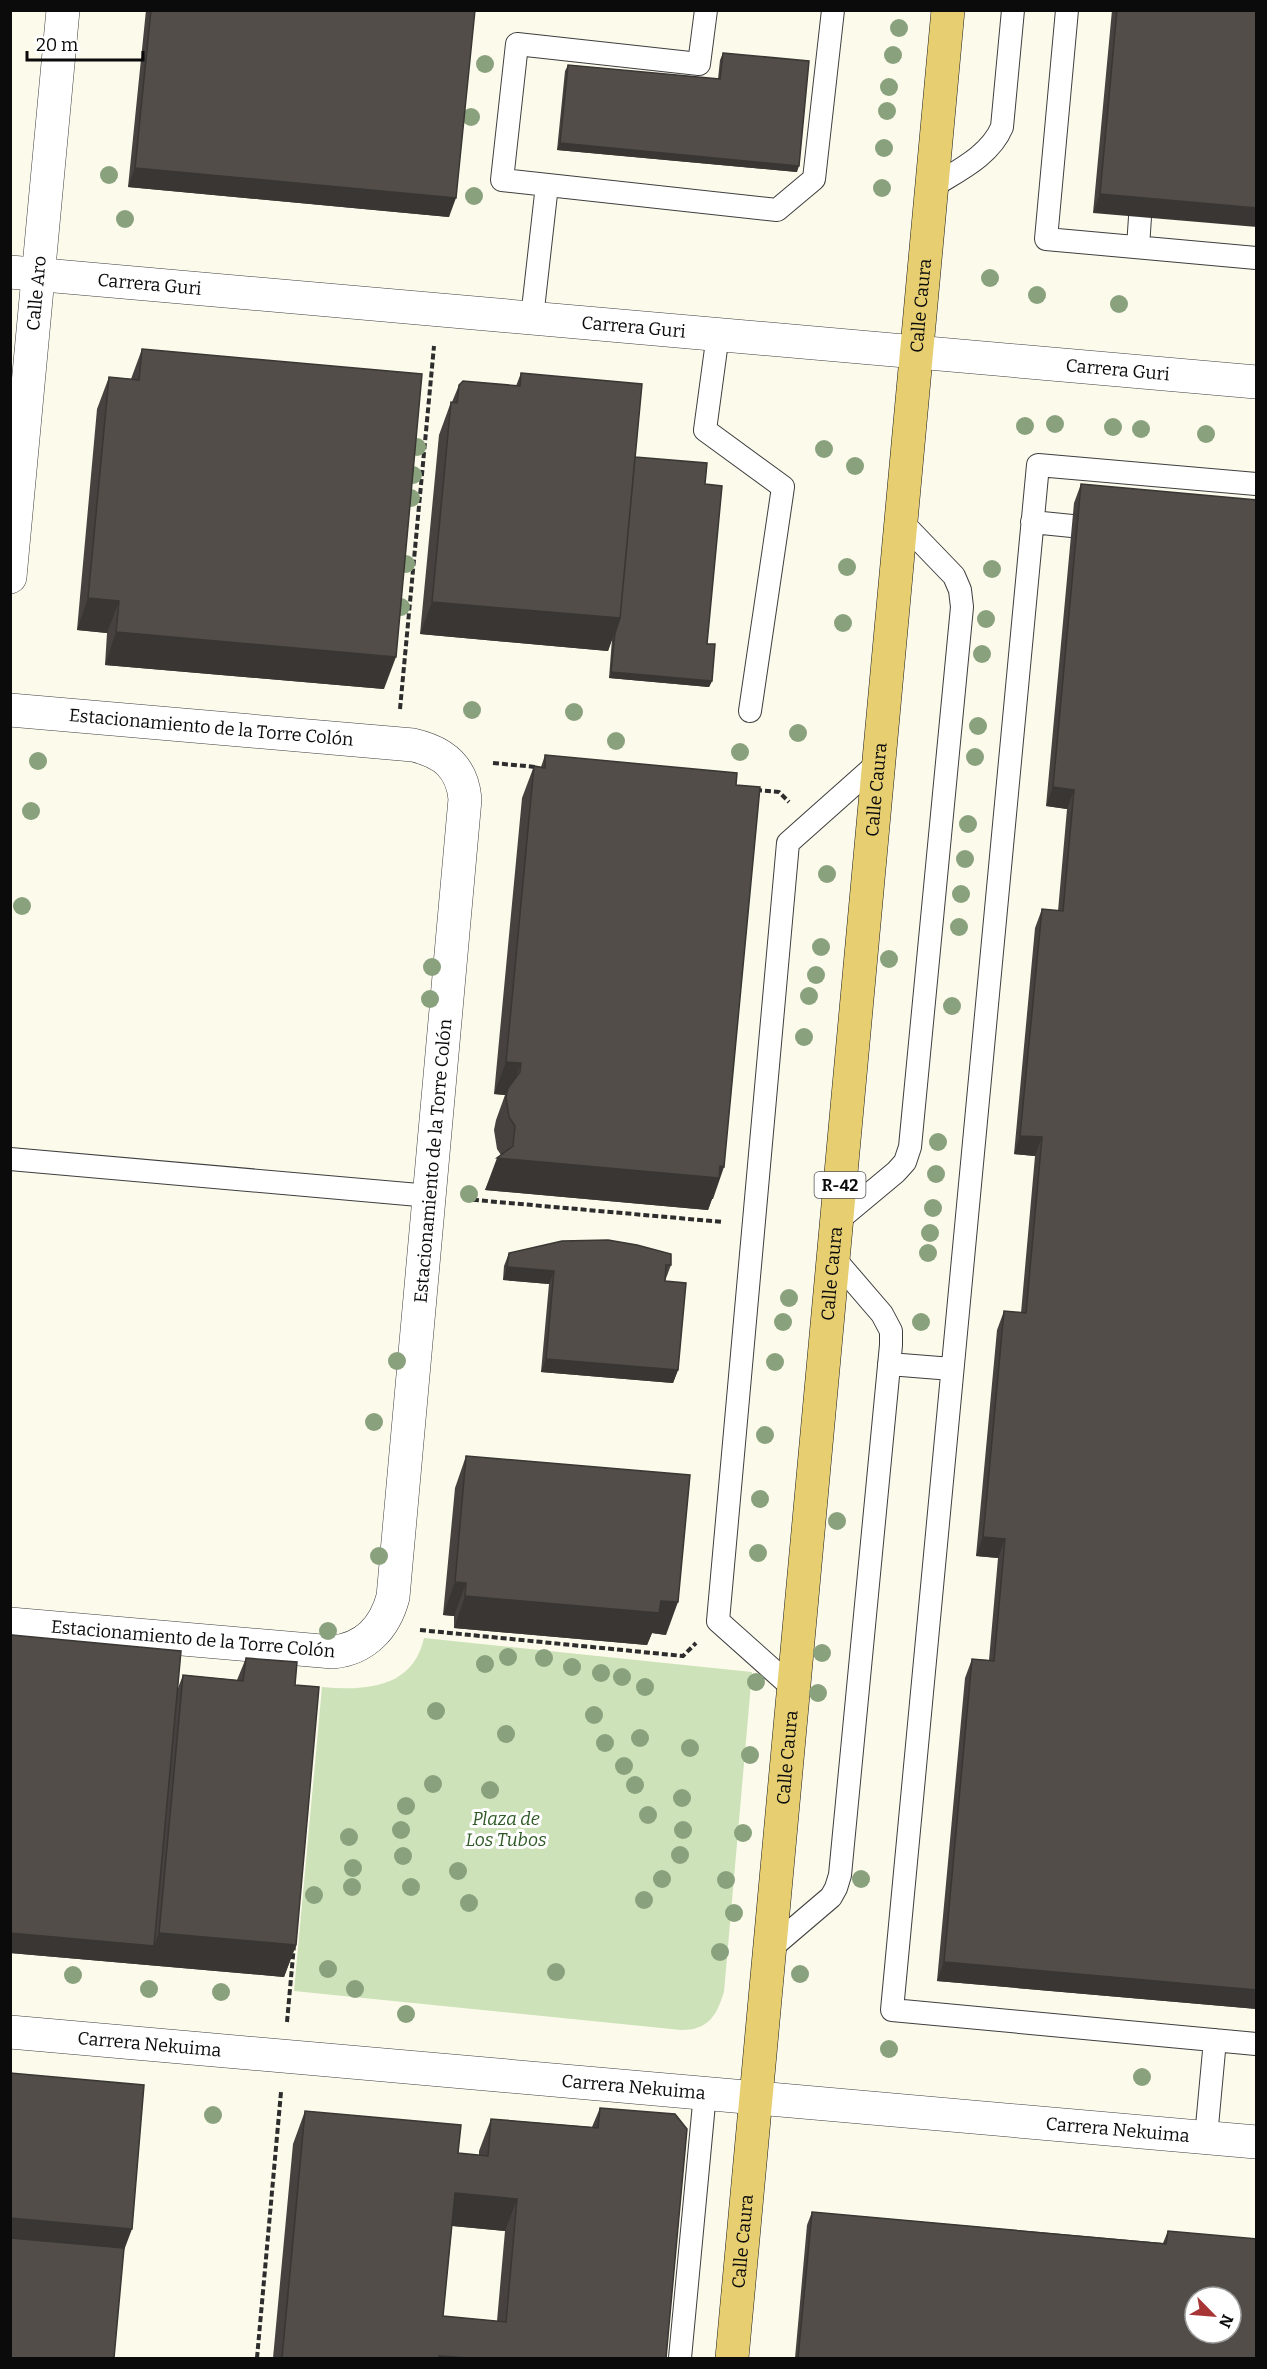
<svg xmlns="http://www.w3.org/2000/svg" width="1267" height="2369" viewBox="0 0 1267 2369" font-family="Bitter,serif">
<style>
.green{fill:#cde2b9}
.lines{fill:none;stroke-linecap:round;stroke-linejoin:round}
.service-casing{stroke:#3e3e3e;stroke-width:24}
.minor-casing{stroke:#3e3e3e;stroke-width:34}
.tertiary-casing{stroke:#3e3e3e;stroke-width:34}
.primary-casing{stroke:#1c1c1c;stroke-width:34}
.path{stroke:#2d2d2d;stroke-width:4;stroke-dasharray:6 3;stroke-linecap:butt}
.service{stroke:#fff;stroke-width:22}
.minor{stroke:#fff;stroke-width:33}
.tertiary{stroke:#fff;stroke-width:33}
.primary{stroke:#e7cf71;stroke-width:33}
.tree{fill:#8aa17e}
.wall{fill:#47423f;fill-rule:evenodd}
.shaded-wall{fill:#393633}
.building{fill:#524d49;stroke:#393633;stroke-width:1.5;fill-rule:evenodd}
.labels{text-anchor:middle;stroke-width:6;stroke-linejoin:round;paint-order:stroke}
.shield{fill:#fff;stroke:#545454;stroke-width:1.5}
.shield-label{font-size:16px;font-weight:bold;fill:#0b0b0b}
.street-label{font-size:18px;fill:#0b0b0b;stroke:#fff}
.park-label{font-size:18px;font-style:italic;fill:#2d5924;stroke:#fff}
</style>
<rect width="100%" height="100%" fill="#fcfaeb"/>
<path class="green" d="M424 1638 752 1672 724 1992C716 2017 708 2030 681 2030L294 1991 322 1687C366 1691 413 1688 424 1638Z"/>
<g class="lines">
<defs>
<path id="service" d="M706 10 699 64 517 44 502 180 777 210 814 179 833 10
M1067 10 1046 239 1256 258
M932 187C957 171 990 156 1002 127L1013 10
M1138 247 1140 217
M532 318 547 185
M718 334 705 430 783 487 750 711
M1256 484 1038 465 892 2010 1256 2044
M1032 522 1072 526
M10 1159 430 1196
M836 1222 896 1172 905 1162 910 1147 962 607 960 590 954 576 901 521
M889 1364 952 1369
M793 1688 718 1621 788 843 879 762
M770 1949 831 1897 836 1888 840 1875 891 1345V1331L882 1314 833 1257
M1206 2137 1215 2040
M680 2358 705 2093"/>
<g id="minor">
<path id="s1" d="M10 577 63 10"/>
<path id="s2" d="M10 710 413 745C444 752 462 767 465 799L393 1597C385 1627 365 1649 333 1652L10 1624"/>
</g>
<g id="tertiary">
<path id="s3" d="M10 272 1256 382"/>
<path id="s4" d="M10 2032 1256 2142"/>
</g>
<g id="primary">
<path id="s5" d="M732 2358 948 10"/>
</g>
</defs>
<use href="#service" class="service-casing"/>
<use href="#minor" class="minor-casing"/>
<use href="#tertiary" class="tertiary-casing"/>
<use href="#primary" class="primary-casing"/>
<path class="path" d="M400 709 434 346
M493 763 536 767
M756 790 779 792 789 802
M464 1199 723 1222
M420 1630 683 1656 696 1643
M287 2022 294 1945
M257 2358 281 2092"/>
<use href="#service" class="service"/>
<use href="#minor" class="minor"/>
<use href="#tertiary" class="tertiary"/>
<use href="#primary" class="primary"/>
</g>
<g class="tree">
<circle cx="899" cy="28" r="9"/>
<circle cx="893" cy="55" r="9"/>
<circle cx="485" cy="64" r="9"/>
<circle cx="889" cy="87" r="9"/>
<circle cx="887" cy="111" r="9"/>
<circle cx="471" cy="117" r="9"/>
<circle cx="884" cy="148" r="9"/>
<circle cx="109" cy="175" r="9"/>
<circle cx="882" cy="188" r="9"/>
<circle cx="474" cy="196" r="9"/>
<circle cx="125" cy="219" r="9"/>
<circle cx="990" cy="278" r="9"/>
<circle cx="1037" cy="295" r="9"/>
<circle cx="1119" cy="304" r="9"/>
<circle cx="1055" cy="424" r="9"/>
<circle cx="1025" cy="426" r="9"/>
<circle cx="1113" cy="427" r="9"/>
<circle cx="1141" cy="429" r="9"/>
<circle cx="1206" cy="434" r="9"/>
<circle cx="417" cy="447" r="9"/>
<circle cx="824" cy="449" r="9"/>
<circle cx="855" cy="466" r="9"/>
<circle cx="413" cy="475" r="9"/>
<circle cx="411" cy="498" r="9"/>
<circle cx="406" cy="564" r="9"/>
<circle cx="847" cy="567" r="9"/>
<circle cx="992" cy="569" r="9"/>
<circle cx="401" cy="607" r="9"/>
<circle cx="986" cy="619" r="9"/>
<circle cx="843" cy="623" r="9"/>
<circle cx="982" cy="654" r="9"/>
<circle cx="472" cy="710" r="9"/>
<circle cx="574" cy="712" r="9"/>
<circle cx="978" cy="726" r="9"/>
<circle cx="798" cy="733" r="9"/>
<circle cx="616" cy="741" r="9"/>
<circle cx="740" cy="752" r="9"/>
<circle cx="975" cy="757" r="9"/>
<circle cx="38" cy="761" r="9"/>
<circle cx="31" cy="811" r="9"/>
<circle cx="968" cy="824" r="9"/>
<circle cx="965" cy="859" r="9"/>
<circle cx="827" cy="874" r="9"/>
<circle cx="961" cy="894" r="9"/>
<circle cx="22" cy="906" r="9"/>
<circle cx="959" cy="927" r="9"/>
<circle cx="821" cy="947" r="9"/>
<circle cx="889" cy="959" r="9"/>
<circle cx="432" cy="967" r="9"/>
<circle cx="816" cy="975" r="9"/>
<circle cx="809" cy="996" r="9"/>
<circle cx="430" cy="999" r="9"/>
<circle cx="952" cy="1006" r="9"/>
<circle cx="804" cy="1037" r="9"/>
<circle cx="938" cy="1142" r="9"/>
<circle cx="936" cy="1174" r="9"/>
<circle cx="469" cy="1194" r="9"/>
<circle cx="933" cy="1208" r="9"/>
<circle cx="930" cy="1233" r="9"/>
<circle cx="928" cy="1253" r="9"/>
<circle cx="789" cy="1298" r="9"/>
<circle cx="783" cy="1322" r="9"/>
<circle cx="921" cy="1322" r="9"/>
<circle cx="397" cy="1361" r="9"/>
<circle cx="775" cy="1362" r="9"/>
<circle cx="374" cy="1422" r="9"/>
<circle cx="765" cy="1435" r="9"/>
<circle cx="760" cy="1499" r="9"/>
<circle cx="837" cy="1521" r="9"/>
<circle cx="758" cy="1553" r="9"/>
<circle cx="379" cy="1556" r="9"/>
<circle cx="328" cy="1631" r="9"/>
<circle cx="822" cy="1653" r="9"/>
<circle cx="508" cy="1657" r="9"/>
<circle cx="544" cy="1658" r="9"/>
<circle cx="485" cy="1664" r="9"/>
<circle cx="572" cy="1667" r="9"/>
<circle cx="601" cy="1673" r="9"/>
<circle cx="622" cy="1677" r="9"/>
<circle cx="756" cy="1682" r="9"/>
<circle cx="645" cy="1687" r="9"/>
<circle cx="818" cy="1693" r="9"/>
<circle cx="436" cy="1711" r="9"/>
<circle cx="594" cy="1715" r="9"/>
<circle cx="506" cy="1734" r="9"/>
<circle cx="640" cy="1738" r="9"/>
<circle cx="605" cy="1743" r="9"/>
<circle cx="690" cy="1748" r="9"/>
<circle cx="750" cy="1755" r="9"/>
<circle cx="624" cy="1766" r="9"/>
<circle cx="433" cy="1784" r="9"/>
<circle cx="635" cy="1785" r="9"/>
<circle cx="490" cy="1790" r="9"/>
<circle cx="682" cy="1798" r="9"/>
<circle cx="406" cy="1806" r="9"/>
<circle cx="648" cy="1815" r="9"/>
<circle cx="401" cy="1830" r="9"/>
<circle cx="683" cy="1830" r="9"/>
<circle cx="743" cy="1833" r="9"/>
<circle cx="349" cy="1837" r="9"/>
<circle cx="680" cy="1855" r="9"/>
<circle cx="403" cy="1856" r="9"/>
<circle cx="353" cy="1868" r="9"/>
<circle cx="458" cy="1871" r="9"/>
<circle cx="662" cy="1879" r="9"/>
<circle cx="861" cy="1879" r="9"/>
<circle cx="726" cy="1880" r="9"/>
<circle cx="352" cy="1887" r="9"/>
<circle cx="411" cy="1887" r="9"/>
<circle cx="314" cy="1895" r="9"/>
<circle cx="644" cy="1900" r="9"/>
<circle cx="469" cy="1903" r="9"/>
<circle cx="734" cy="1913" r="9"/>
<circle cx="720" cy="1952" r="9"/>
<circle cx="328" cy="1969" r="9"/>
<circle cx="556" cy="1972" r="9"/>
<circle cx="800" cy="1974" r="9"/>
<circle cx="73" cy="1975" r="9"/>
<circle cx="149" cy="1989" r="9"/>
<circle cx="355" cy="1989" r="9"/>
<circle cx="221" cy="1992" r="9"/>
<circle cx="406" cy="2014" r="9"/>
<circle cx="889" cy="2049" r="9"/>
<circle cx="1142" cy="2077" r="9"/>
<circle cx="213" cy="2115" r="9"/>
</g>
<path class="wall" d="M146 10H475L449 217 128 187Z
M1112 10H1257L1093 213Z
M723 53 797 172 557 150 565 71 568 65 718 79 720 60Z
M142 349 384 689 105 665 107 633 77 630 97 409 109 377 131 379Z
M521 373 635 457 705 484 707 644 712 681 709 687 609 678 612 639 608 651 420 634 439 435 451 402H452L459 385 516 386Z
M1081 484 1257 500V2009L937 1981 965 1678 972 1659 989 1660 998 1558 976 1556 997 1330 1004 1311 1021 1313 1035 1156 1014 1154 1035 928 1042 909 1058 911 1067 809 1046 806 1074 503Z
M545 755 736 785 713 1199H712L708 1210 485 1190 501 1155 497 1149 494 1130 496 1120 505 1095 494 1094 522 798 534 766 541 767Z
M509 1253 671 1265 665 1281 678 1370 673 1383 541 1372 549 1284 503 1280 504 1266Z
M466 1456 666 1635 652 1633 647 1645 454 1628V1616L443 1615 455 1488Z
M10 1636 178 1688 183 1675 237 1680 246 1658 295 1685 296 1945 284 1977 10 1953Z
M600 2108 666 2358H273L293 2144 305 2111 458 2153 479 2155V2151L491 2119 592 2127ZM452 2226 505 2231 497 2321 443 2316Z
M812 2212 1163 2243 1168 2231 1257 2358H795L807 2225Z"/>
<path class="shaded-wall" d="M560 143 799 166 797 172 557 150Z
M135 168 456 198 449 217 128 187Z
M1100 194 1257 208V227L1093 213Z
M88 598 119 601 107 633 77 630Z
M432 602 620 618 608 651 420 634Z
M116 632 396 657 384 689 105 665Z
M611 672 712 681 709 687 609 678Z
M1053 787 1074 790 1067 809 1046 806Z
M506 1062 521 1063 509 1096 508 1088 505 1095 494 1094Z
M1020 1136 1042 1137 1035 1156 1014 1154Z
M497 1158 720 1166 724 1167 713 1199H712L708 1210 485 1190Z
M507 1267 554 1271 549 1284 503 1280Z
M546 1359 678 1370 673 1383 541 1372Z
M983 1537 1005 1539 998 1558 976 1556Z
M455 1582 466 1583 454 1616 443 1615Z
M465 1596 661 1601 678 1602 666 1635 652 1633 647 1645 454 1628Z
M10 1933 154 1946 159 1933 296 1945 284 1977 10 1953Z
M944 1962 1257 1990V2009L937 1981Z
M455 2193 517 2199 505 2231 443 2225Z
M10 2218 132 2229 120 2261 10 2251Z
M439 2356 468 2358H439Z"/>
<path class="building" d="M151 10H475L456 198 135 168Z
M1117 10H1257V208L1100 194Z
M723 53 809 61 799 166 560 143 568 65 720 79Z
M142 349 422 374 396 657 116 632 119 601 88 598 109 377 139 380Z
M521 373 642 384 620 618 432 602 451 402 457 403 459 385 463 381 520 386Z
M635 457 707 463 705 484 722 486 707 644H715L712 681 611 672 615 633 620 618Z
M1081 484 1257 500V1990L944 1962 972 1659 994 1661 1005 1539 983 1537 1004 1311 1026 1313 1042 1137 1020 1136 1042 909 1063 911 1074 790 1053 787Z
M545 755 737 773 736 785 760 787 724 1167 720 1166 719 1178 497 1158 513 1146 515 1126 509 1117 506 1097 508 1088 520 1072 521 1063 506 1062 534 766 545 768Z
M608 1240 637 1245 671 1254V1265H666L665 1281 686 1283 678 1370 546 1359 554 1271 507 1267 509 1253 562 1241Z
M466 1456 690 1475 678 1602 661 1601 659 1613 465 1596 466 1583 455 1582Z
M12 1635 181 1651 154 1946 10 1933V1636Z
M246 1658 297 1662 295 1685 319 1687 296 1945 159 1933 183 1675 243 1681Z
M10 2073 144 2085 132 2229 10 2218Z
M600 2108 675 2114 687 2129 666 2358H468L439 2356V2358H282L305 2111 461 2125 458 2153 488 2156 491 2119 598 2128ZM455 2193 517 2199 506 2322 443 2316Z
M812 2212 1166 2244 1168 2231 1257 2239V2358H798ZM1195 2297H1231V2333H1195Z
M10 2238 124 2248 114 2358H10Z"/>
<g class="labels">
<rect class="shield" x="814.5" y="1172" width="51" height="26" rx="4.5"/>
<g class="shield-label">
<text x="840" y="1191">R-42</text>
</g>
<g class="street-label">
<text dy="6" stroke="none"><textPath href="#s3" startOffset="140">Carrera Guri</textPath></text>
<text dy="6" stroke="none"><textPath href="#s1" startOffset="285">Calle Aro</textPath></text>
<text dy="6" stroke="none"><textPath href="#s5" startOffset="2061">Calle Caura</textPath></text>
<text dy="6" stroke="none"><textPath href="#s3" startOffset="626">Carrera Guri</textPath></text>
<text dy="6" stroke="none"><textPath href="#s3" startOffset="1112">Carrera Guri</textPath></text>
<text dy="6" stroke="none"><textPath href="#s2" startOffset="202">Estacionamiento de la Torre Colón</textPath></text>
<text dy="6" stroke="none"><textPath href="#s5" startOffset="1575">Calle Caura</textPath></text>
<text transform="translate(433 1161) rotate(-85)" y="6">Estacionamiento de la Torre Colón</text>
<text dy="6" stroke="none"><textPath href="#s5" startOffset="1089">Calle Caura</textPath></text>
<text transform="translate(193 1639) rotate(5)" y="6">Estacionamiento de la Torre Colón</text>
<text dy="6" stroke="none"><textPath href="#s5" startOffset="603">Calle Caura</textPath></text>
<text dy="6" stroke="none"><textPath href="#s4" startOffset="140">Carrera Nekuima</textPath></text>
<text dy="6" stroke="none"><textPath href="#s4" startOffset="626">Carrera Nekuima</textPath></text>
<text dy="6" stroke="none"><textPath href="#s4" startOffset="1112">Carrera Nekuima</textPath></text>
<text dy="6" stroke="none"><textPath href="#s5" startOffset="117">Calle Caura</textPath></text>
</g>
<g class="park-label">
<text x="506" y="1825">Plaza de<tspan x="506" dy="21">Los Tubos</tspan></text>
</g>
</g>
<rect width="1267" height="2369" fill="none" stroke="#0b0b0b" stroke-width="24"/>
<g transform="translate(1213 2315) rotate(115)"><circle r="28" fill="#ffffff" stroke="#9d9d9d" stroke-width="1.5"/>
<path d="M0-4.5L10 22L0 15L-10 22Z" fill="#a83536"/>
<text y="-9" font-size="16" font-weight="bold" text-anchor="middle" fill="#0b0b0b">N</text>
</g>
<path d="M27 51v9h116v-9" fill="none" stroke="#0b0b0b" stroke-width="3"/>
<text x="36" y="51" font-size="18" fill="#0b0b0b" stroke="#ffffff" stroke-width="4.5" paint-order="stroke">20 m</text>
</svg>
